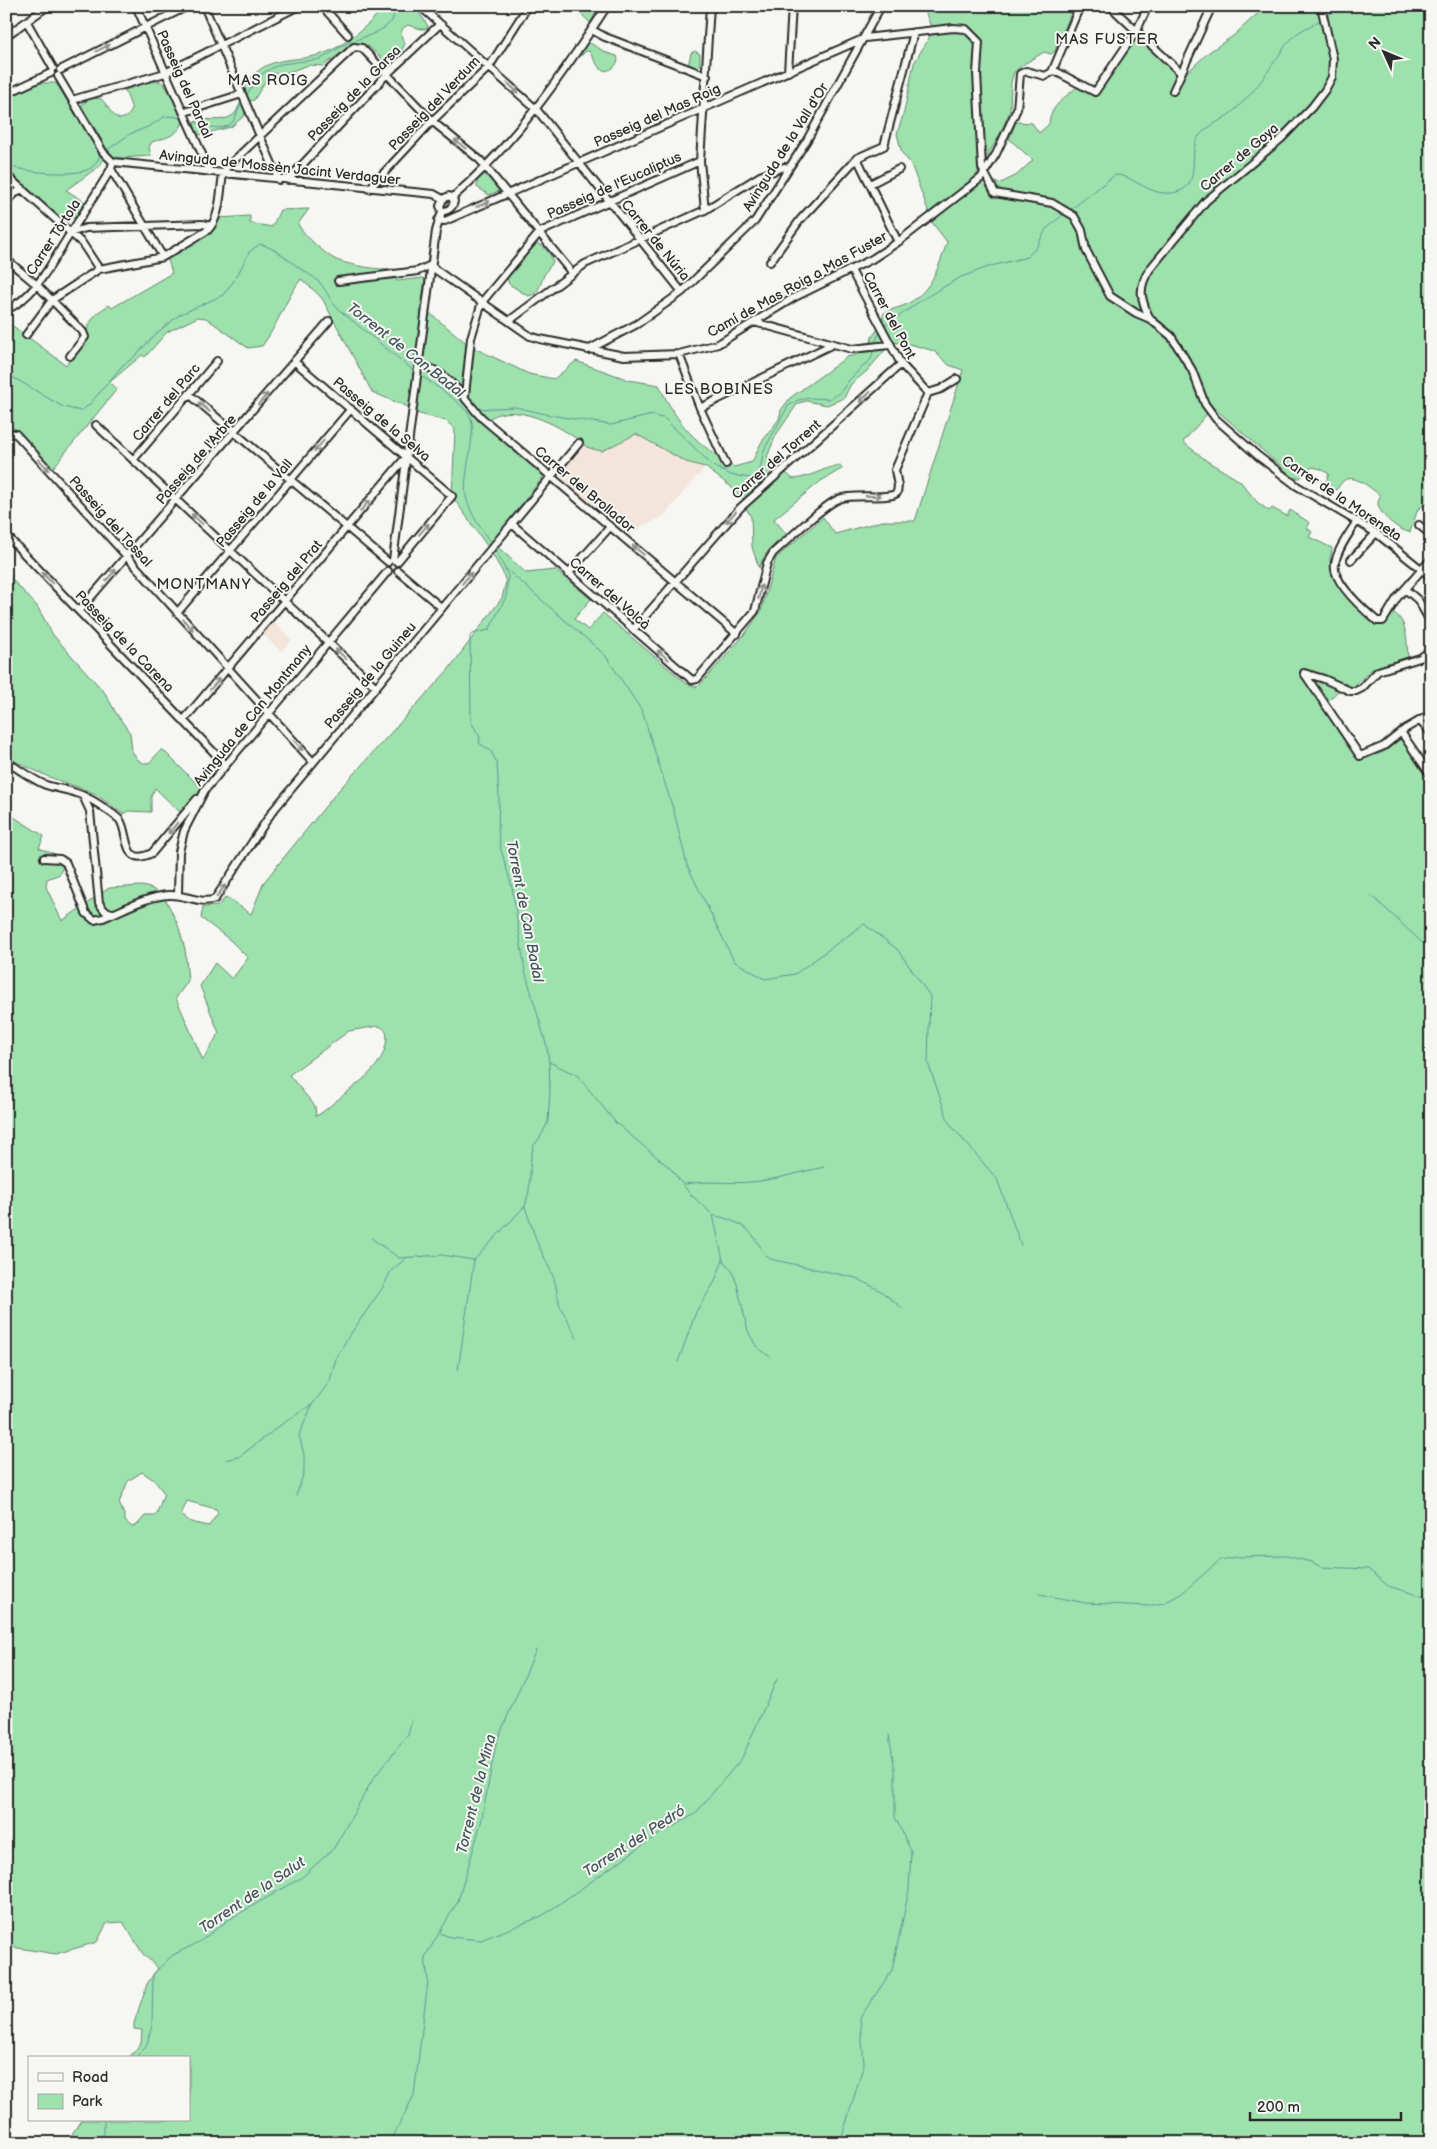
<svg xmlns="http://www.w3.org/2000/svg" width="1437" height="2149" viewBox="0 0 1437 2149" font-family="'Balsamiq Sans',sans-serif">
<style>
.built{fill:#f4e5da}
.green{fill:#9de1ad;stroke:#64866c;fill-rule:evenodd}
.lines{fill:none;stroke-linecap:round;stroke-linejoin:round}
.stream{stroke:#629299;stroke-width:1}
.minor-casing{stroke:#2b2b2b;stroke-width:10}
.minor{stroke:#f6f6f2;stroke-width:6}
.oneway{stroke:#90908e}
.labels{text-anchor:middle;stroke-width:4;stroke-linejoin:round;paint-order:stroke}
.street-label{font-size:14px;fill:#2b2b2b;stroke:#f6f6f2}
.neighbourhood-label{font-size:15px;letter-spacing:1px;fill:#2b2b2b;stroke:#f6f6f2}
.water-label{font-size:15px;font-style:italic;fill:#425659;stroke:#f6f6f2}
</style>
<rect width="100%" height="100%" fill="#f6f6f2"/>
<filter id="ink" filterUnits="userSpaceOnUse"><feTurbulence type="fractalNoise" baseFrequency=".02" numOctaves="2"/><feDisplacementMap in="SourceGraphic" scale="10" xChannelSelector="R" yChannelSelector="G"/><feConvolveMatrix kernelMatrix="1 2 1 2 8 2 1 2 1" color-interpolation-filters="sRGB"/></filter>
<g filter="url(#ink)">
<path class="built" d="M636 434 686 462 705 467 663 517 624 534 561 480V471L583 444 587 447 602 451Z
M272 620 292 640 281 652 262 633Z"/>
<path class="green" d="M384 6H415L428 26 427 29H420L408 25C398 30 401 36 405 44L396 60 385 61 368 46 352 45 323 66 309 65 279 75 273 73 269 75 254 100 251 101 246 97 245 85C268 52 294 64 325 53 344 46 372 23 384 6Z
M574 6H600L590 23Z
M923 6H1074L1055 51 1051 54 1044 52 1024 64 1014 72 1011 82 1010 111 1000 134 974 179 929 213 911 164 902 153 897 134 904 112 914 63 929 38 931 27Z
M1266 6H1431V501L1418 509 1410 532C1400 532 1378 514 1378 503 1378 502 1380 496 1380 495 1371 489 1353 471 1342 482 1338 487 1337 491 1331 493L1323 489 1329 474 1321 469 1312 467 1300 478H1294L1213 407 1183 442 1207 461 1240 481 1257 502 1269 511 1272 508 1287 516 1290 510 1310 523 1307 528 1312 532 1309 537 1332 548C1332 552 1330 556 1330 560 1331 581 1361 618 1381 624L1387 621 1394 613C1408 622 1407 644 1408 659L1372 669 1353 687 1343 686 1324 705 1359 760 1384 752 1401 738 1431 780V2143L67 2142 81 2120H189V2058H129L141 2043 142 2030 134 2029V2023L147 1984 158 1968 143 1954 123 1922 107 1923 97 1942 56 1954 12 1947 6 1934V812L44 836 39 848 59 856 63 866 60 874 47 879 46 887 62 921 109 888 142 886 153 889 167 902 178 925 185 949 188 981 176 998 203 1060 219 1033 200 986 215 963 232 979 248 958 230 940 201 918 203 907 218 906 226 897 251 914 264 882 337 792 449 669 502 598 506 582 502 571 490 550 452 496 455 429 446 421 412 412 408 407 372 392 323 300 318 294 301 279C285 300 278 325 262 346L248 348 206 318 198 317 167 332 145 357 142 355 110 382 117 389 52 469 15 430 9 429 6 432V321L66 365 85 337 89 324 97 313 109 305 112 308 172 273 167 257C182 249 215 235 219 218L250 216V223L272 227 280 210 309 209 298 224C303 234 327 257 339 261 355 266 377 270 394 269L397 281 423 278 425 280 421 306 470 346 529 374 554 379 576 361 629 380 659 385C678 426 696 443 734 467L752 462 761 443 779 419 781 410 790 398 847 357 869 351 872 337 880 326 884 313C892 308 901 308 909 303 932 290 939 266 947 242L931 221 978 185 986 176 999 184 1017 175 1033 160 1009 139 1016 122 1032 123 1039 133 1049 124C1050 107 1064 98 1077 87L1095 96 1137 37 1181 78 1209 52 1233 36ZM892 342 913 345 934 351 949 365 963 370 915 521H882L835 534 823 517 776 558 761 611 745 634 698 687 687 684 603 613 588 630 574 619 591 599 555 570 526 573 499 548 494 539 544 476 484 424C504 398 553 422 574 437 579 439 582 444 587 447 591 449 597 450 602 451L636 434 686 462 705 467 730 486 743 499 779 467 767 457 776 435 798 403 807 401 827 405 844 398 851 384 867 371ZM378 1026C387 1028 388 1035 386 1044 381 1069 359 1082 340 1098 332 1104 324 1112 316 1116L315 1106 289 1075 349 1031ZM142 1472 154 1480 164 1493 157 1513 154 1516H145L137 1525 132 1527 125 1521V1517L119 1503 128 1481ZM187 1501 216 1509 218 1513 209 1526 191 1522 181 1515Z
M590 43 607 53 617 56 618 60C616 67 610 72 602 70L598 66 589 51H586L581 56 586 44Z
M695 51 700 54V65L695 70 688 66 691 53Z
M6 77 16 94 37 83H56L103 159 101 165 66 190 85 202 75 218 59 217 9 171H6Z
M160 81C167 84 185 119 182 125 175 137 164 138 152 142L149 147 151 156 121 158 111 156 81 105 90 99 100 98C109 105 109 115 120 119 126 118 130 115 132 109L125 90 148 82Z
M242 101 246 108 244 116 231 127 199 135 195 133 193 122C209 116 220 124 233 115 238 111 238 105 242 101Z
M486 173 499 191 489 195 477 187V181Z
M537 243 549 252 553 262C551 266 546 270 544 275 540 284 539 295 528 296L509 284 507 278Z
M840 465 843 468 821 481 774 519 787 535C773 545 765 551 759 568L752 547 751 517 746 508 786 473 793 479C809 478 823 468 840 465Z
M6 573 37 606 53 635 105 693 116 713 130 733 132 751 137 759 143 763H149L162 749 202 789 183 815 155 788 151 797V812L128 811 123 814 94 793 49 777 6 757Z"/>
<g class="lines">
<path class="stream" d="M1325 17 1342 6
M246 96 260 75 270 69 281 64 321 59 347 43 373 34 384 28 392 21 396 6
M189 120C202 124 224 135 234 120 237 114 239 108 242 102
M107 150 130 134 150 126 164 117 171 116 183 118
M6 165C22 172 74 177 89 169 95 167 97 159 102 154
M1069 211 1115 175C1133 174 1152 201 1180 191 1200 183 1189 155 1197 139 1203 127 1225 120 1236 109 1248 97 1261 83 1270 68 1278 58 1284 46 1293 37 1300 30 1313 25 1322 19
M884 327 923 299 961 277 991 266 1027 257 1036 248 1046 229 1064 214
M874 344 881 330
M6 373 63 407 81 411 89 405 122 366 134 357 156 334 179 315 223 295 236 278 249 252 260 244C276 249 281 254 294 264 302 271 313 275 320 283 327 291 330 301 338 309L414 371
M420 375C433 384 463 403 470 416 478 432 462 475 466 496 469 513 482 529 491 544
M477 409 515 407 550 415 611 425 652 415 665 419 713 466 731 475 751 478 755 477 760 469 764 450 788 406 798 400 811 398 829 399 840 393 849 380 871 359 874 348
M506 569 605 655 642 711 674 812 687 865 734 961 765 979 795 974 864 924 897 949 930 996 928 1063 949 1123 997 1179 1021 1245
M1371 895 1431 951
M549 1062 577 1075 616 1123 671 1169 690 1194 713 1215 723 1260 732 1271 737 1284 748 1331 756 1346 770 1357
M685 1184C707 1180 729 1184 751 1182 776 1180 800 1172 824 1167
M525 1207 537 1242 554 1278 560 1306 577 1338
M713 1215C729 1219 747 1224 756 1240 761 1247 763 1253 770 1259L856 1278 881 1291 902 1308
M371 1238 399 1258 442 1255 474 1260
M678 1362 696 1312 714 1283 723 1260
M458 1370 474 1260 525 1206 529 1191 531 1156 534 1145 541 1136 548 1122 550 1091 549 1062 547 1047 525 971 512 887 501 850 498 830 499 797 497 763 491 751 479 743 480 737 471 722 470 636 472 634 489 630 506 597 508 575 495 549
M226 1460 239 1457 282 1424 311 1405
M296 1496 304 1472V1455L299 1435 312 1405 330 1381 336 1358 347 1339 383 1287 391 1271 406 1258
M1039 1594 1086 1603 1147 1606 1164 1603 1181 1594 1220 1560 1237 1557 1286 1556 1312 1562 1321 1567 1368 1569 1388 1586 1431 1599
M440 1933 450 1937 481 1940 542 1916 653 1838 695 1814 742 1758 777 1679
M135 2058 146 2047 152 2025 153 1974 173 1955 199 1942 228 1920 301 1878 334 1848 373 1779 408 1735 412 1720
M104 2143V2120
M390 2143 414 2095 428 1981 425 1957 458 1901 481 1823 496 1743 536 1650
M840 2143 864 2064 860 2018 892 1970 909 1890 911 1851 895 1817V1770L889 1735"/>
<defs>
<path id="minor" d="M136 6 210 172
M204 6 279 180
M322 6 348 35
M420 6 537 110 682 292
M1110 6 1180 72
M27 22 53 68
M592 30 605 37 707 76
M6 36 48 6
M60 70 188 6
M1053 70 1095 92 1137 30 1148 6
M788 72 792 6
M58 76 103 152 113 162 434 194 443 199
M1173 91 1212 6
M6 94 51 73
M72 100 165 73 299 6
M185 112 242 94
M857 158 898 242
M111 169 163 257
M6 175 82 243 99 269
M288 180 387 74 440 24
M870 184 899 169
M369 189 432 121 489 67 528 6
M452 198C516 142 561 77 607 6
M6 201 22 188
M705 210 700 161 710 6
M442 211C448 212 453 207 454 201L452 198
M438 220 445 221 865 38 953 28 966 29 979 42 977 73 982 168 995 193 1052 203 1074 216 1082 230 1086 250 1110 296 1136 313 1150 319 1171 336 1192 370 1205 404 1216 419 1258 456 1297 486 1376 533 1431 577
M70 233 86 228 203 224 211 226
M6 259 37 285 83 332 85 337 70 356
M770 262 800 220 857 158 884 146 914 32
M851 270 901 364 928 393
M338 281 418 271 431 265 436 270 530 336 540 339 624 356 679 354 718 344 795 297 872 259 898 242 981 178 996 154 1017 109 1020 74 1026 71 1045 76 1052 72 1080 6
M6 310C37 296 52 261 70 234 84 212 98 191 111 169L113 162
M1150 319C1141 300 1137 288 1150 269L1206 201 1281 139 1312 107 1325 90 1332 77 1333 59 1321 6
M509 321 585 264 705 210 760 176 784 167 789 168
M754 322 852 349 889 345
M26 335 52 300 99 269 163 257 208 230C221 216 220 192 223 174L226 168 354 47 362 48 432 121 480 160 572 273
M588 350 637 324 682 292 755 221 807 140 881 6
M679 354 700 408 726 464
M295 362 452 496 397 562
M419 364C451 373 461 396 482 418L737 634
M928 393 941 389 957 379
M189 394 388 562
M465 395 471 338 482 302 540 232 700 161
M700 408 833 344
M96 425 376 687
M6 436 9 433 16 434 313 762
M133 460 217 361
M1357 521C1349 534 1338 548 1335 563 1331 581 1364 610 1377 621H1383L1397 598 1431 559
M512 524 692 680 697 679 755 611 767 563 773 553C788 540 823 505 839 499 854 493 888 500 897 493L898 486 895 470 928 393
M1419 525 1431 535
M6 535 226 765
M393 560 436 231 442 211 440 206 443 199 449 196 452 198
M1351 560 1376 533
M398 571 442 608
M568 574 610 527
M1405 589 1418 600 1431 623
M79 611 329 321
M177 613 351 409
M633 630 740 508 901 364
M1431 650 1420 658 1378 671 1362 688 1356 691H1350L1324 679 1304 673 1360 756 1384 746 1405 729 1431 714
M1419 720 1431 733
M183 721 406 457
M1401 732 1431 776
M6 761C18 769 33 780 46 785 55 788 64 789 73 792 88 796 100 805 113 814 116 817 120 819 121 822 129 838 123 867 152 853L197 799
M83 796 90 811 99 903 105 911 112 913
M44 858 60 859 66 863 86 913 94 920 103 918C123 910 147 896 169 895 185 894 201 905 215 899L272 812 579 443
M178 894 179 852 184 831 205 790 388 571"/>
</defs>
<use href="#minor" class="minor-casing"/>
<use href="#minor" class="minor"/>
</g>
<defs><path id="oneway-shaft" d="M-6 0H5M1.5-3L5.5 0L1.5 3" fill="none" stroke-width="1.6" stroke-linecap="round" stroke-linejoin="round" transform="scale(1.25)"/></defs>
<g class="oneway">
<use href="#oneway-shaft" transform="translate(103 48) rotate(-27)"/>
<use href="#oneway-shaft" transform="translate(513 88) rotate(42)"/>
<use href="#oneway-shaft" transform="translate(460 144) rotate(-140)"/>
<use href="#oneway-shaft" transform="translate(483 204) rotate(-23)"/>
<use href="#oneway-shaft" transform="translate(865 397) rotate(137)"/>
<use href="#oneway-shaft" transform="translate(263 399) rotate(-50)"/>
<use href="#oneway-shaft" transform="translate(204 407) rotate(-140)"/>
<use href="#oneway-shaft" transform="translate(319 446) rotate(131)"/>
<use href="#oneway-shaft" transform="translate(44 465) rotate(48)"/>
<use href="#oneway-shaft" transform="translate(873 496)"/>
<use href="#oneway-shaft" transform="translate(365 506) rotate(-50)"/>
<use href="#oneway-shaft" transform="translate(731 517) rotate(132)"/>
<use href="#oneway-shaft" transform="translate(197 519) rotate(-137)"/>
<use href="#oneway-shaft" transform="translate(424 529) rotate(-49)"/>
<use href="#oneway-shaft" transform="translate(638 550) rotate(-140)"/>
<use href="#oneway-shaft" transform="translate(111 575) rotate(-49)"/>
<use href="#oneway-shaft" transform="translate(47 578) rotate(-134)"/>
<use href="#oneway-shaft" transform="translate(467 578) rotate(-50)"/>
<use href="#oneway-shaft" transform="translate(760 592) rotate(-77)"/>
<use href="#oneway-shaft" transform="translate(188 625) rotate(48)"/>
<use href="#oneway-shaft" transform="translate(341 654) rotate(-136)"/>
<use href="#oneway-shaft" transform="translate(663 655) rotate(-140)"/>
<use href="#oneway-shaft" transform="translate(215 684) rotate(-49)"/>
<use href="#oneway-shaft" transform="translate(298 745) rotate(48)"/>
<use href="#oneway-shaft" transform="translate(173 828) rotate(130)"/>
<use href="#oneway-shaft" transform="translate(221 891) rotate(-55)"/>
</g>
</g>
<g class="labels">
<g class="street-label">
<text transform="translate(185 84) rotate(66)" y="5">Passeig del Pardal</text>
<text transform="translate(354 93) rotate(-46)" y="5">Passeig de la Garsa</text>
<text transform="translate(434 103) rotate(-46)" y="5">Passeig del Verdum</text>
<text transform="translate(657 115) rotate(-24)" y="5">Passeig del Mas Roig</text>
<text transform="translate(785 147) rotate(-58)" y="5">Avinguda de la Vall d'Or</text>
<text transform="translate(1239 157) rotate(-40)" y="5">Carrer de Goya</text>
<text transform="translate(280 167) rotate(6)" y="5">Avinguda de Mossèn Jacint Verdaguer</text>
<text transform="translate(614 185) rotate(-24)" y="5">Passeig de l'Eucaliptus</text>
<text transform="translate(53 237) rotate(-57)" y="5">Carrer Tòrtola</text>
<text transform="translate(656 240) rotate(51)" y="5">Carrer de Núria</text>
<text transform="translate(797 284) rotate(-29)" y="5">Camí de Mas Roig a Mas Fuster</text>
<text transform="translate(890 315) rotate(62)" y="5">Carrer del Pont</text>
<text transform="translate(166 402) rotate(-50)" y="5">Carrer del Parc</text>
<text transform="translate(382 419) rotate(40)" y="5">Passeig de la Selva</text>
<text transform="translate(196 459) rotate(-49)" y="5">Passeig de l'Arbre</text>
<text transform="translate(776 459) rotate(-41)" y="5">Carrer del Torrent</text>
<text transform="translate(585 489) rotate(40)" y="5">Carrer del Brollador</text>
<text transform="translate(1342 498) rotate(34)" y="5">Carrer de la Moreneta</text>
<text transform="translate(254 503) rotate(-50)" y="5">Passeig de la Vall</text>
<text transform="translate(111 521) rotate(48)" y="5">Passeig del Tossal</text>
<text transform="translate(286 581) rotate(-50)" y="5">Passeig del Prat</text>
<text transform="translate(610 593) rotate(41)" y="5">Carrer del Volcà</text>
<text transform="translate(125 641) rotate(46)" y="5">Passeig de la Carena</text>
<text transform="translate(370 675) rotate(-50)" y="5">Passeig de la Guineu</text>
<text transform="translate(252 715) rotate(-51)" y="5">Avinguda de Can Montmany</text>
</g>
<g class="neighbourhood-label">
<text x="1107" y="44">MAS FUSTER</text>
<text x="268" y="85">MAS ROIG</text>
<text x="719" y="394">LES BOBINES</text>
<text x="204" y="589">MONTMANY</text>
</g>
<g class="water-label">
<text transform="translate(406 350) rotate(38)" y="5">Torrent de Can Badal</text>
<text transform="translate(525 911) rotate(79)" y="5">Torrent de Can Badal</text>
<text transform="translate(476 1794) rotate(-76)" y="5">Torrent de la Mina</text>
<text transform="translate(634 1841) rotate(-33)" y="5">Torrent del Pedró</text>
<text transform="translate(252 1895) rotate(-34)" y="5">Torrent de la Salut</text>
</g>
</g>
<rect width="1437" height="2149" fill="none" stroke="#f6f6f2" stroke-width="25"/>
<rect x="12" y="12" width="1412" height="2124" fill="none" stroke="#2b2b2b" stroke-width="2" filter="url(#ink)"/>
<rect x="28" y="2056" width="162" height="65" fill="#f6f6f2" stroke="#a5a5a2"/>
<rect x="38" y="2073" width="25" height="8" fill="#f6f6f2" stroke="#a5a5a2"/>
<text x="72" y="2082" font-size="15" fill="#2b2b2b">Road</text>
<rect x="38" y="2094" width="25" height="15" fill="#9de1ad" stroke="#a5a5a2"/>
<text x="72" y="2106" font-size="15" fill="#2b2b2b">Park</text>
<g transform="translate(1384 52) rotate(314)" stroke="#f6f6f2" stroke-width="4" paint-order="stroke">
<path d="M0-4L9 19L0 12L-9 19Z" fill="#2b2b2b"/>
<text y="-8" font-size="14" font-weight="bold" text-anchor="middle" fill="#2b2b2b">N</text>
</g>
<path d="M1250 2112v8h151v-8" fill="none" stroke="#2b2b2b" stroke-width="2.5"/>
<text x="1257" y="2112" font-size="15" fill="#2b2b2b" stroke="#f6f6f2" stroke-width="4" paint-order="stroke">200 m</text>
</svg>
